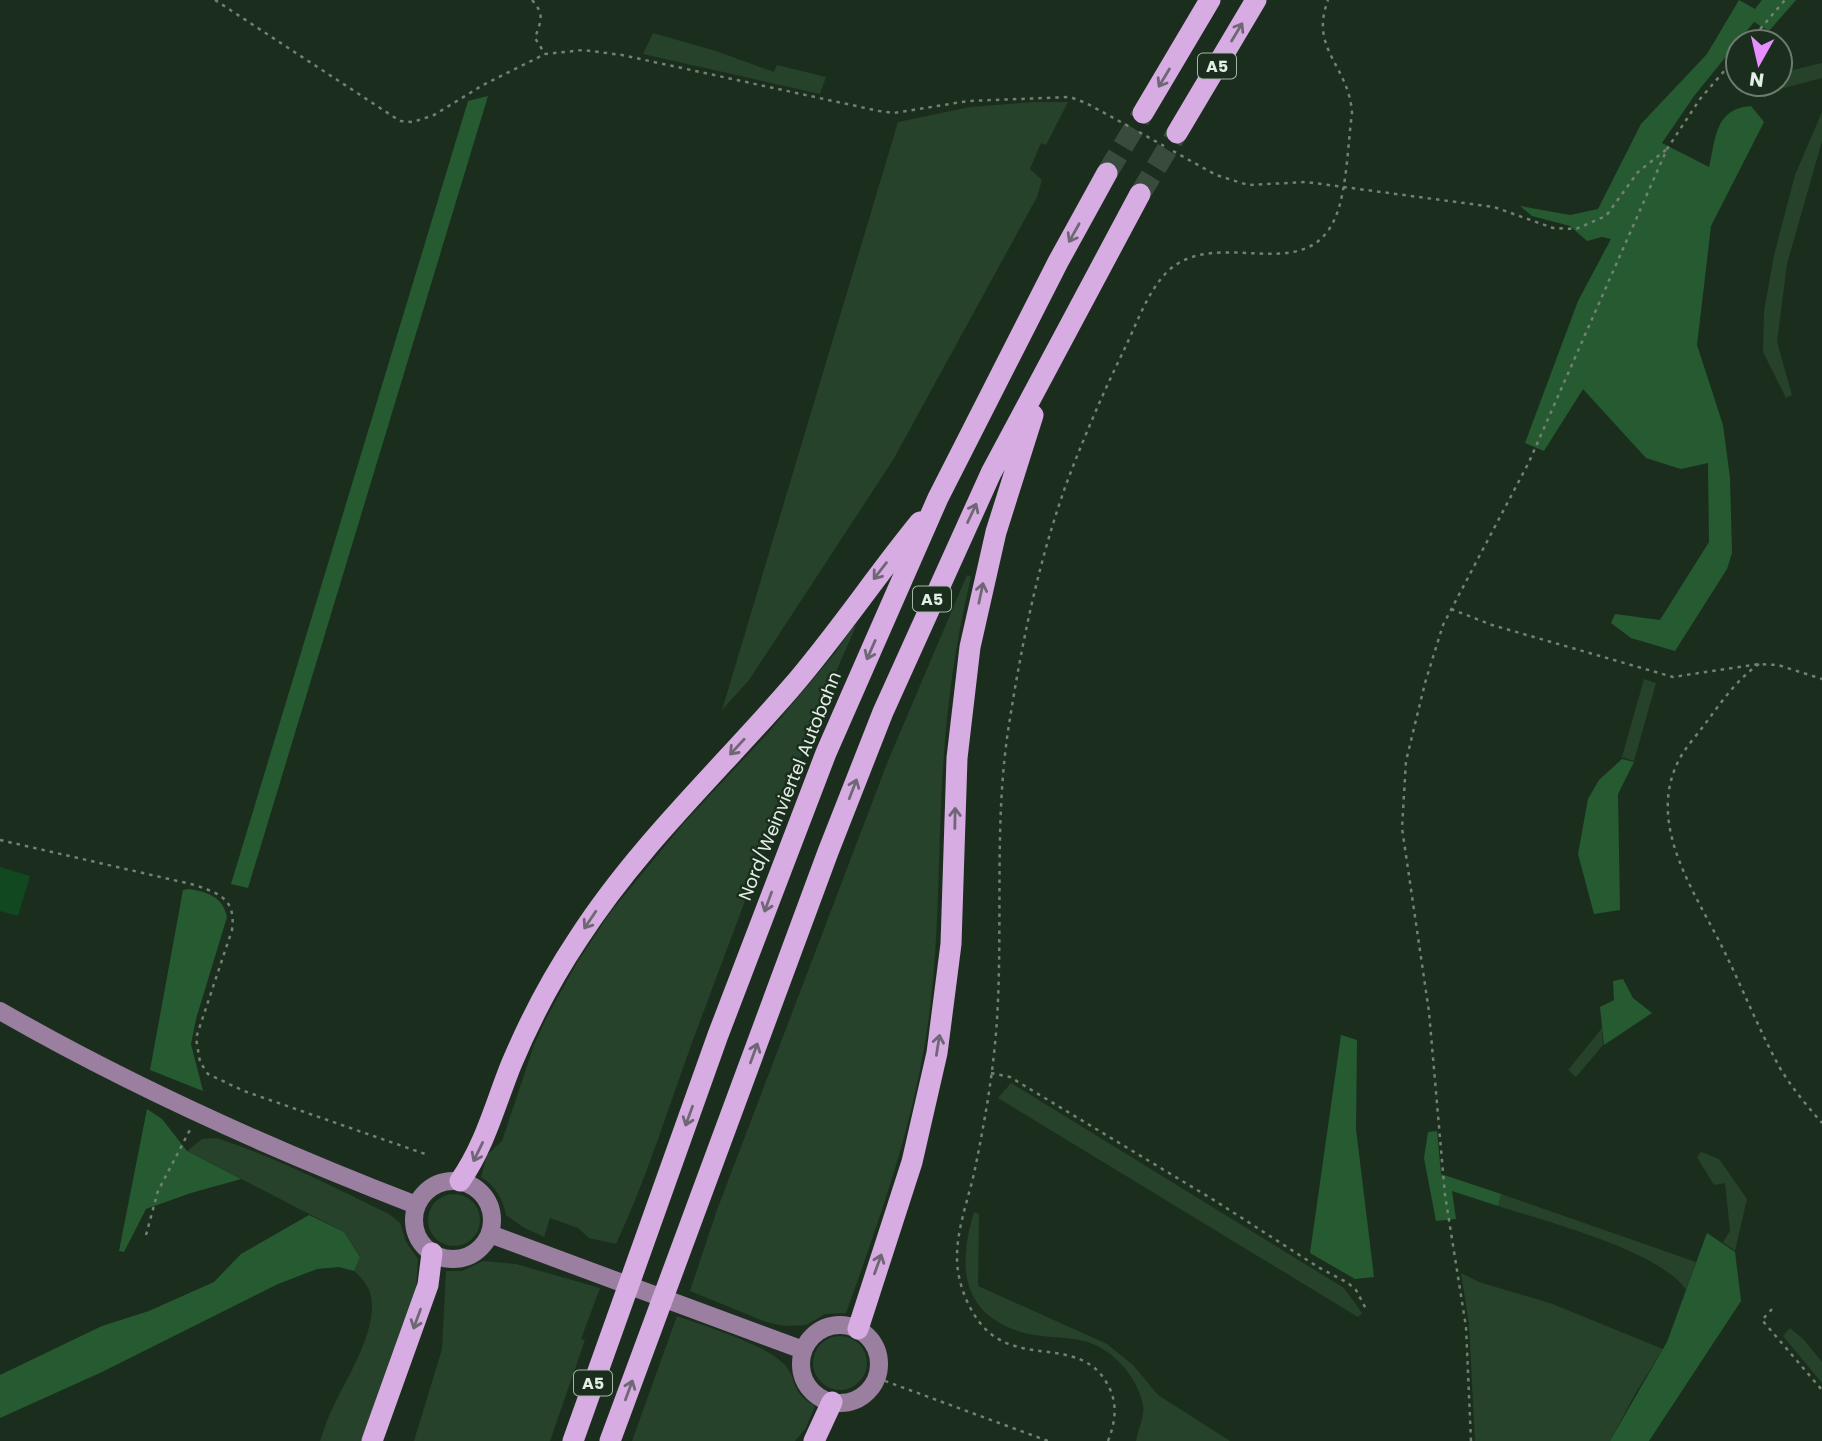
<svg xmlns="http://www.w3.org/2000/svg" width="1822" height="1441" viewBox="0 0 1822 1441" font-family="Poppins,sans-serif">
<style>
.green{fill:#26422a}
.forest{fill:#265b31}
.building{fill:#11481f}
.lines{fill:none;stroke-linecap:round;stroke-linejoin:round}
.highway-tunnel{stroke:#394b3c;stroke-width:21;stroke-dasharray:21 10;stroke-linecap:butt}
.path{stroke:#718173;stroke-width:2.5;stroke-dasharray:3.5 5;stroke-linecap:butt}
.secondary{stroke:#9b7fa1;stroke-width:18}
.highway{stroke:#d7ace2;stroke-width:21}
.oneway{stroke:#706776}
.labels{text-anchor:middle;stroke-width:5;stroke-linejoin:round;paint-order:stroke}
.shield{fill:#1b2e1e;stroke:#a7b5a9;stroke-width:2}
.shield-label{font-size:16px;font-weight:bold;fill:#e3efe4}
.street-label{font-size:18px;fill:#e3efe4;stroke:#1b2e1e}
</style>
<rect width="100%" height="100%" fill="#1b2e1e"/>
<path class="green" d="M653 33 716 51 774 72 777 65 826 77 820 94 643 54Z
M1822 63V78L1769 92 1762 84H1780V73Z
M1033 102H1068L1046 145 1041 143 1030 169 1042 180 1037 197 893 460 749 680 722 710 898 122 970 107Z
M1822 112V141L1787 264 1777 342 1792 395 1786 398 1763 352 1764 311 1774 255 1795 175Z
M967 575 971 577C957 635 948 695 944 754 937 844 941 934 928 1023 914 1124 880 1218 846 1313L825 1314 806 1325 785 1326 766 1322 690 1291 717 1210 888 761Z
M856 626C796 762 745 901 693 1040 668 1108 647 1178 616 1244L589 1238 578 1228 550 1218 544 1237 523 1227 506 1215C503 1198 495 1186 481 1177L487 1155 502 1141 534 1045 548 1015 577 963 609 914 683 824 768 733 835 653 852 628Z
M1644 679 1656 683 1634 761 1622 757Z
M1602 1028 1603 1045 1576 1077 1568 1070Z
M1011 1083 1344 1288 1362 1313 1358 1317 998 1098Z
M216 1138C276 1157 333 1187 389 1214L400 1223 406 1242 418 1259 416 1291 361 1441H320C324 1429 328 1417 334 1405 348 1376 388 1314 365 1283 362 1278 358 1275 354 1271L360 1256 344 1232 187 1151 202 1139Z
M1701 1152 1719 1159 1747 1199 1735 1251 1723 1242 1730 1231 1725 1183 1714 1185 1697 1157Z
M428 1220a26 26 0 1 1 52 0a26 26 0 1 1-52 0Z
M1501 1194 1696 1262 1686 1290C1661 1251 1544 1221 1498 1206Z
M974 1212 979 1214 978 1286 1107 1344 1133 1365 1158 1395 1230 1441H1136C1138 1430 1145 1415 1143 1405 1137 1376 1112 1348 1084 1341 1063 1336 1041 1338 1021 1332 960 1313 958 1265 974 1212Z
M483 1261 516 1264 600 1288 581 1339 585 1340 550 1441H414L442 1349 446 1271H462Z
M1461 1273 1479 1282 1550 1303 1663 1349 1635 1394 1610 1441H1475L1469 1325Z
M677 1316C706 1327 762 1343 783 1363 799 1379 788 1390 815 1406L806 1428 795 1441H632Z
M1790 1328 1804 1340 1822 1362V1383L1783 1336Z
M813 1363a27 27 0 1 1 54 0a27 27 0 1 1-54 0Z"/>
<path class="forest" d="M1739 0 1755 9 1762 0H1796L1769 31 1754 22 1694 96 1662 143 1709 167C1716 139 1714 109 1751 106L1764 122 1711 226 1697 345 1723 425 1730 478 1732 553 1727 569 1675 651 1631 638 1611 623 1615 614 1660 620 1709 542 1708 463 1681 469 1646 458 1583 389 1544 451 1525 443 1578 301 1611 239 1602 237 1587 241 1570 226 1532 216 1520 206 1570 215 1598 209 1641 124 1707 54Z
M488 96 248 888 231 884 468 101Z
M1622 759 1634 762 1618 794 1620 910 1594 914 1578 854 1588 799 1599 780Z
M189 889C208 892 223 897 227 917L196 1019 191 1044 203 1091 150 1070 183 890Z
M1623 979 1633 998 1652 1013 1604 1045 1600 1007 1614 1000 1613 981Z
M1341 1035 1357 1040 1356 1129 1374 1277 1355 1279 1310 1253Z
M147 1109 162 1119 187 1151 241 1179 191 1193 146 1209 124 1252 119 1251Z
M1437 1131 1441 1174 1501 1194 1498 1206 1452 1191 1456 1219 1436 1221 1424 1158 1428 1132Z
M309 1215 344 1232 360 1257 354 1271 339 1267 317 1269 278 1284 102 1372 0 1418V1375L102 1326 149 1311 214 1282 241 1254Z
M1707 1233 1735 1252 1741 1301 1649 1441H1610L1667 1342Z"/>
<path class="building" d="M0 867 30 876 18 916 0 911Z"/>
<g class="lines">
<path class="highway-tunnel" d="M1107 173 1143 113
M1140 194 1177 133"/>
<path class="path" d="M215 0 400 121 413 122 434 115 483 85 545 54 583 50 622 55 879 111 894 113 968 101 1070 97 1086 103 1130 127
M532 0C545 15 541 20 535 38L545 54
M1749 42 1785 0
M1139 132 1164 146
M1173 151 1216 175 1248 185 1306 182 1494 207 1553 228 1576 229 1606 216 1638 172 1667 149
M1451 609 1492 625 1673 677 1759 664 1778 665 1822 679
M1759 664C1735 681 1720 704 1702 728 1695 737 1686 747 1680 758 1643 826 1699 897 1727 957 1745 994 1760 1032 1780 1068 1792 1088 1807 1106 1822 1123
M0 840 195 885C221 894 236 900 232 930L196 1038 200 1062 208 1074 244 1091 428 1155
M991 1073 1010 1077 1217 1202 1318 1267 1348 1283 1356 1290 1366 1309
M146 1235 158 1191 192 1126
M1772 1309 1762 1320 1822 1390
M877 1378 1048 1441
M1108 1441C1115 1423 1118 1405 1109 1387 1084 1337 1029 1364 991 1334 973 1320 961 1292 958 1271 953 1237 968 1202 975 1169 985 1120 994 1069 997 1019 1003 923 994 826 1008 731 1021 647 1038 562 1067 482 1084 437 1103 393 1124 350 1136 325 1147 293 1166 273 1215 223 1306 290 1336 216 1347 189 1348 142 1352 113 1349 65 1309 50 1328 0
M1471 1441 1466 1327 1445 1195 1429 1012 1402 828 1406 761 1425 683 1443 625 1529 462 1667 149 1700 99 1738 55"/>
<path class="secondary" d="M0 1011C134 1088 273 1150 416 1205
M414 1220a39 39 0 1 1 78 0a39 39 0 1 1-78 0Z
M490 1234 803 1350
M801 1364a39 39 0 1 1 78 0a39 39 0 1 1-78 0Z"/>
<path class="highway" d="M1143 113 1210 0
M1177 133 1256 0
M460 1181C485 1145 495 1105 511 1065 529 1022 552 978 578 939 638 846 718 772 790 689 836 636 875 577 920 522
M858 1329 912 1162 937 1053 951 944 957 758 970 647 996 532 1033 415
M372 1441 428 1285 432 1253
M573 1441 718 1035 826 753 938 498 1058 262 1107 173
M610 1441 828 852 883 712 991 473 1140 194
M814 1441 832 1402"/>
</g>
<defs><path id="oneway-shaft" d="M-6 0H5M1.5-3L5.5 0L1.5 3" fill="none" stroke-width="1.6" stroke-linecap="round" stroke-linejoin="round" transform="scale(1.75)"/></defs>
<g class="oneway">
<use href="#oneway-shaft" transform="translate(1237 32) rotate(-59)"/>
<use href="#oneway-shaft" transform="translate(1164 78) rotate(121)"/>
<use href="#oneway-shaft" transform="translate(1074 233) rotate(119)"/>
<use href="#oneway-shaft" transform="translate(972 513) rotate(-65)"/>
<use href="#oneway-shaft" transform="translate(880 571) rotate(128)"/>
<use href="#oneway-shaft" transform="translate(981 593) rotate(-78)"/>
<use href="#oneway-shaft" transform="translate(871 650) rotate(114)"/>
<use href="#oneway-shaft" transform="translate(737 747) rotate(133)"/>
<use href="#oneway-shaft" transform="translate(853 789) rotate(-69)"/>
<use href="#oneway-shaft" transform="translate(955 818) rotate(-89)"/>
<use href="#oneway-shaft" transform="translate(768 902) rotate(110)"/>
<use href="#oneway-shaft" transform="translate(590 920) rotate(124)"/>
<use href="#oneway-shaft" transform="translate(938 1045) rotate(-81)"/>
<use href="#oneway-shaft" transform="translate(754 1053) rotate(-70)"/>
<use href="#oneway-shaft" transform="translate(689 1116) rotate(110)"/>
<use href="#oneway-shaft" transform="translate(478 1152) rotate(116)"/>
<use href="#oneway-shaft" transform="translate(878 1264) rotate(-70)"/>
<use href="#oneway-shaft" transform="translate(417 1319) rotate(110)"/>
<use href="#oneway-shaft" transform="translate(629 1390) rotate(-70)"/>
</g>
<g class="labels">
<g class="shield">
<rect x="1198" y="53.5" width="38" height="25" rx="5"/>
<rect x="913" y="586.5" width="38" height="25" rx="5"/>
<rect x="574" y="1370.5" width="38" height="25" rx="5"/>
</g>
<g class="shield-label">
<text x="1217" y="72">A5</text>
<text x="932" y="605">A5</text>
<text x="593" y="1389">A5</text>
</g>
<g class="street-label">
<text transform="translate(790 786) rotate(-68)" y="6">Nord/Weinviertel Autobahn</text>
</g>
</g>
<g transform="translate(1759 63) rotate(188)"><circle r="33" fill="#1b2e1e" stroke="#6b7b6d" stroke-width="2"/>
<path d="M0-5L12 26L0 18L-12 26Z" fill="#e88eff"/>
<text y="-10" font-size="19" font-weight="bold" text-anchor="middle" fill="#e3efe4">N</text>
</g>
</svg>
